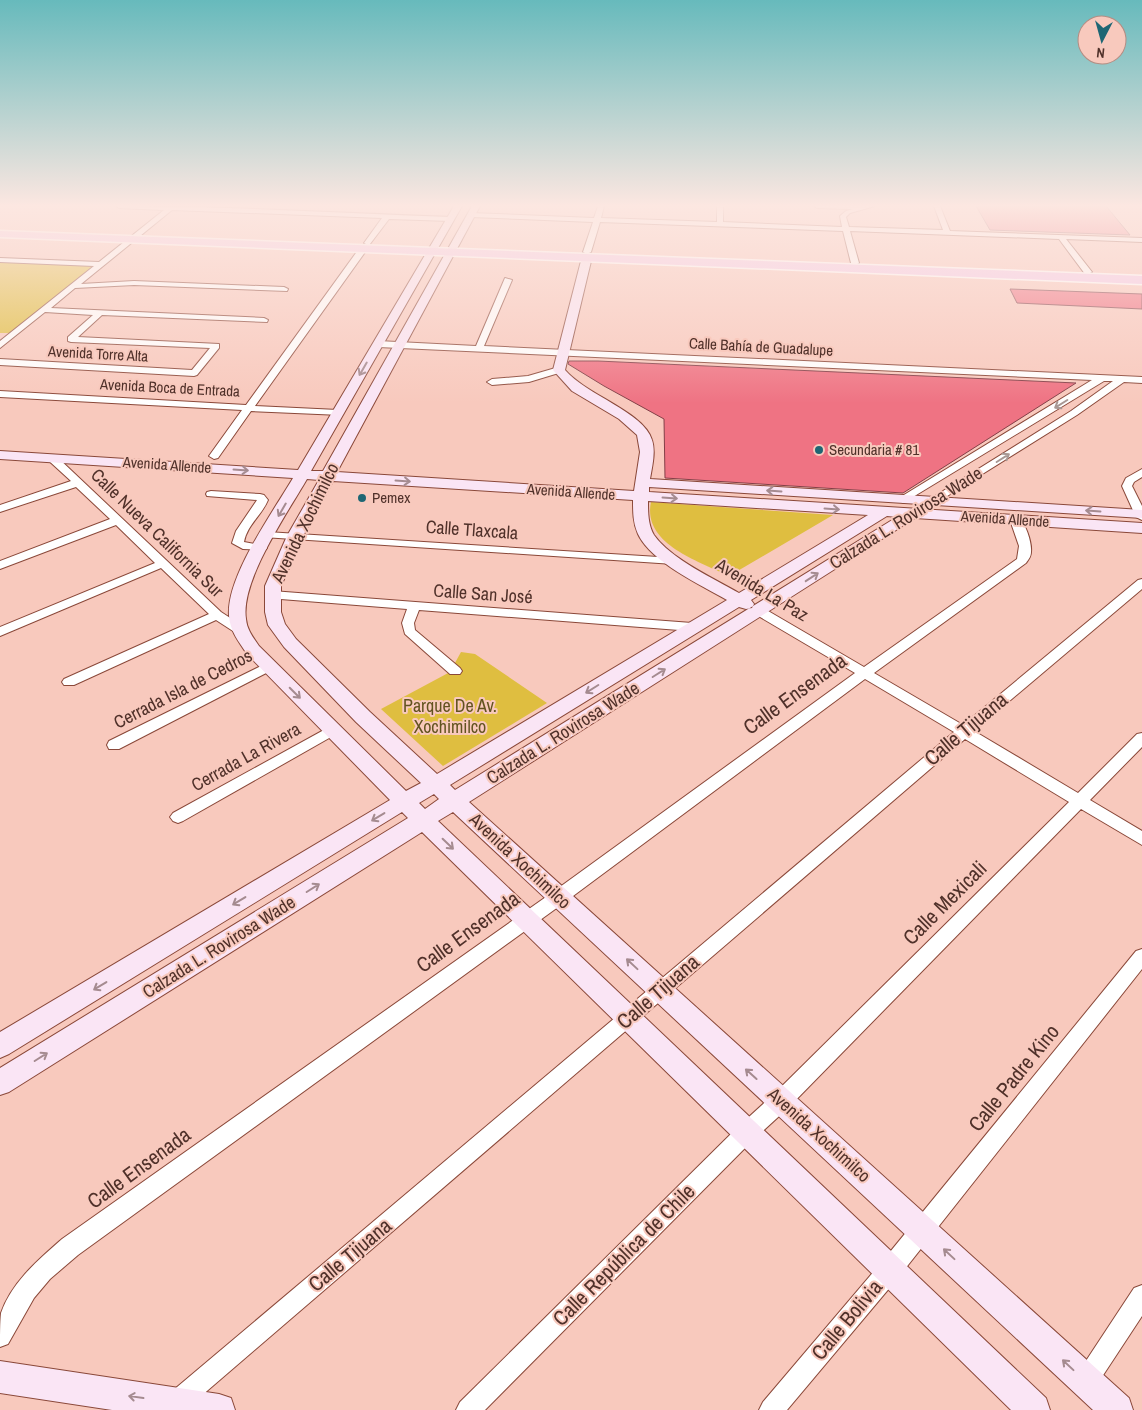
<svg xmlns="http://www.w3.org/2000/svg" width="1142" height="1410" viewBox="0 0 1142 1410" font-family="'Archivo Narrow',sans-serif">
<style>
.green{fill:#dfbe40}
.building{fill:#ef7383;stroke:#833f47}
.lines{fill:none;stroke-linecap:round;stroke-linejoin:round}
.street-casing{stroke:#8a4839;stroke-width:2}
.secondary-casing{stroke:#8a4839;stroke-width:2}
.primary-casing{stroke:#fff;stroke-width:3}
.street{fill:#fff;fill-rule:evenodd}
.secondary{fill:#fae5f5;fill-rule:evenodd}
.primary{fill:#f4caec;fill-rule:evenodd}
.oneway{stroke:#a58b90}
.oneway2{stroke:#a89894}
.poi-dot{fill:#1e6674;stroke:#f8c9bd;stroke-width:2}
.labels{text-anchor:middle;stroke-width:4;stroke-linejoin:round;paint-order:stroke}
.far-street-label{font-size:15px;fill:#50312a;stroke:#f8c9bd}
.far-poi-label{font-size:15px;fill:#50312a;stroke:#f8c9bd;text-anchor:start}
.street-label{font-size:18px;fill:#50312a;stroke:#f8c9bd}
.park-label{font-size:18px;fill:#62531f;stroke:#f8c9bd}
.near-street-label{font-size:21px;fill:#50312a;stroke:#f8c9bd}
</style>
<rect width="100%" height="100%" fill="#f8c9bd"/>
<path class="green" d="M0 261 94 265 11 333H0Z
M651 502 833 515 729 576C699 561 642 544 651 502Z
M461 652 475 654 547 703 443 766 381 709 450 672Z"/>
<path class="building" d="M976 206H1106L1130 235 990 230Z
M1010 289 1142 294V309L1017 303Z
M569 361H598L1076 383 903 493 665 478 664 419 604 386 568 364Z"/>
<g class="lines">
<defs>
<path id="street" d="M116 206C227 206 339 213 451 217L454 219 451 221 389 219 370 244 368 245 364 243 382 218 172 210 81 284 134 281 284 287 288 289 287 291 134 285 75 288 51 308 264 318 268 320 267 322 102 315 78 337 219 344V348L197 375 194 376 0 365V359L192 370 210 348 71 342 68 341V337L93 315 45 312 0 348V341L94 266 0 262V258L99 262 164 210 119 208Z
M598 206H604L601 218 717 222V206H723V222L842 227 840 216 846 211 853 209 817 208 814 206H875L850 213 846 217 849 227 943 230 934 206H940L950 231 1142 238V242L1066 239 1092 272 1088 274H1085L1059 239 850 231 859 263 855 265 851 263 843 231 600 222 591 252 587 254 583 252 593 222 471 217 468 215 471 213 594 218Z
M361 246 368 248 255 406 338 410 341 411V415L251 411 218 458 214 459 209 456 242 410 0 397V391L246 405Z
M505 278 512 280 484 346 1142 377V383L1124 382 1077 415 936 503H928L927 501 1071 411 1113 381H1104L903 503 898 500 899 498 1092 380 378 347 374 344 378 341 476 346Z
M559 367 563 370 562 372 529 382 492 385 487 382 492 379 528 376Z
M52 455 56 456 221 612 244 627 246 630 244 633H236L216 620 74 685H64L62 682 64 679 209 614 161 568 0 636V627L155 563 116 525 0 569V561L110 519 76 487 0 512V505L71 481 48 460 47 458Z
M1142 469V477L1134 482 1132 486 1142 506V520L1136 517 1122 486 1126 478Z
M211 491 260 494 264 495 268 500C262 515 247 525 244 542L265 546 267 548 265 550 243 549 232 543 236 531 257 500 207 496 206 494 207 492Z
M1016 517C1025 519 1032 543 1031 552 1031 557 1028 560 1026 563L874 673 963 725 1138 580 1142 579V589L974 731 1078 793 1137 734 1142 733V747L1090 800 1142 831V845L1081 809 788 1108 753 1140 485 1410H456L460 1402 739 1126 774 1094 1069 802 965 739 186 1409H170L166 1401 170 1393 954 732 865 679 565 902 78 1255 50 1279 34 1298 8 1344 0 1347C0 1337 0 1322 1 1313 12 1282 38 1260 62 1239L553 892 855 673 755 614 753 611 755 608H763L864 667 1017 559 1019 546 1010 520Z
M267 532 674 558 680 561 674 564 263 537 261 535Z
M272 591 692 623 698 627 692 631 419 610 414 623 415 630 460 668 462 671 460 674H450L405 634 402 623 407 609 268 598 266 595Z
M269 662 276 666 274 669 119 749H109L107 745 109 741Z
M333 725 338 727 340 730 338 733 183 821 178 823 173 821 170 817 173 813Z
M1142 949V969L897 1279 787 1410H759L763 1402 881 1263 1136 951Z
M1142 1285V1316L1094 1389 1086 1393 1078 1389 1074 1381 1078 1373 1134 1288Z"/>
<path id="secondary" d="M454 206H462L311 471H323L472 206H480L337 472 634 491 640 452 637 435 619 419 572 391 553 370 582 257 587 254 592 257 565 370C586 395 644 412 652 440 656 452 652 467 650 479L1142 510V518L649 487V492L1142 523V533L915 518 469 802 1129 1398 1133 1410H1093L453 812 438 821 1046 1398 1050 1410H1011L422 832 9 1092 0 1095V1068L408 818 402 812 9 1054 0 1058V1032L390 800 247 654C239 642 230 631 229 616 226 577 273 512 293 478L0 459V451L298 470ZM307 479 319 480 287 536 265 586V612L268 625 284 647 356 722 421 783 406 791 259 646C253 637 247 630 246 619 240 581 288 512 307 479ZM333 481 633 500C633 512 633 523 638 534 651 562 701 585 727 600L437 774 370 712 296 639 285 624 281 612V586L303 536ZM648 501 868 515 739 593C713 578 671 559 654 535 648 525 648 512 648 501ZM887 516 897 517 455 790 450 785 739 607 746 609 752 608 754 604 751 600ZM434 794 439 799 425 809 419 803Z
M0 1361 219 1394 231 1398 235 1410H112L0 1393Z"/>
<path id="primary" d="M0 231 1142 276V284L0 237Z"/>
</defs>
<use href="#street" class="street-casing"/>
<use href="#secondary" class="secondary-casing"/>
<use href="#primary" class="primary-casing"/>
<use href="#street" class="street"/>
<use href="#secondary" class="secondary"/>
<use href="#primary" class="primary"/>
</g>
<defs><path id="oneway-shaft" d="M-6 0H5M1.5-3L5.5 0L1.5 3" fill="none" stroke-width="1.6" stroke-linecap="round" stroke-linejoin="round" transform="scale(1.25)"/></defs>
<g class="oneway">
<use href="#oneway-shaft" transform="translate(363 369) rotate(120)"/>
<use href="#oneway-shaft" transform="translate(241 470) rotate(4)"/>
<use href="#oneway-shaft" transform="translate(403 481) rotate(4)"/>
<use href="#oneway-shaft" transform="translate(774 491) rotate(-176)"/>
<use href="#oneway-shaft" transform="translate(670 498) rotate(4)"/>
<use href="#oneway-shaft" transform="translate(832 509) rotate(4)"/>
<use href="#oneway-shaft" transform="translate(282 510) rotate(120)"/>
<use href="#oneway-shaft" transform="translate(1093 511) rotate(-176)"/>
<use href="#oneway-shaft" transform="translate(812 577) rotate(-33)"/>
<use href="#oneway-shaft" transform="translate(659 673) rotate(-32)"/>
<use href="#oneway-shaft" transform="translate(592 689) rotate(148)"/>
<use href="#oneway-shaft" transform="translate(295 693) rotate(45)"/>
<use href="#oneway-shaft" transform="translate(378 817) rotate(149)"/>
<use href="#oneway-shaft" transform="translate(448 844) rotate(44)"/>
<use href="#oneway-shaft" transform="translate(313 888) rotate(-32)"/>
<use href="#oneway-shaft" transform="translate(239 901) rotate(149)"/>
<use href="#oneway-shaft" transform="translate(632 964) rotate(-137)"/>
<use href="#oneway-shaft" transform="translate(100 986) rotate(149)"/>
<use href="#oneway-shaft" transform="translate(41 1057) rotate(-32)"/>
<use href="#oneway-shaft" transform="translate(751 1074) rotate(-138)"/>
<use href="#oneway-shaft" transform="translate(949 1254) rotate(-137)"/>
<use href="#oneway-shaft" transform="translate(1068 1365) rotate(-137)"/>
<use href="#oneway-shaft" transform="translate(136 1397) rotate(-172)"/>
</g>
<g class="oneway2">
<use href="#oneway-shaft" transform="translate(1061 404) rotate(148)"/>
<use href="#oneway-shaft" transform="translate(1003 458) rotate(-32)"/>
</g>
<linearGradient id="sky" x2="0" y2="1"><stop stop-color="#67babc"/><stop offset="0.51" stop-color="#fce7e1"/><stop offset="1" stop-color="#fce7e1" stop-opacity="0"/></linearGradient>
<rect width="1142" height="403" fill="url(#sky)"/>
<g class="poi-dot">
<circle cx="819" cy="450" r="5"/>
<circle cx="362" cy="498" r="5"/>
</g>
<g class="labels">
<g class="far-street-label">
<text transform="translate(761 347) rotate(3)" y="5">Calle Bahía de Guadalupe</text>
<text transform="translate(98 354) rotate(3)" y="5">Avenida Torre Alta</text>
<text transform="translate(170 388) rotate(3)" y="5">Avenida Boca de Entrada</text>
<text transform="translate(167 465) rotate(4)" y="5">Avenida Allende</text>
<text transform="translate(571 492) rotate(4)" y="5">Avenida Allende</text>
<text transform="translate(1005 519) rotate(4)" y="5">Avenida Allende</text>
</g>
<g class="far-poi-label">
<text x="829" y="455">Secundaria # 81</text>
<text x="372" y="503">Pemex</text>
</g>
<g class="street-label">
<text transform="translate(906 518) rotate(-32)" y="6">Calzada L. Rovirosa Wade</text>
<text transform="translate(305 523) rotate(-64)" y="6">Avenida Xochimilco</text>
<text transform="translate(472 530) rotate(4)" y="6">Calle Tlaxcala</text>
<text transform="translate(157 533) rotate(44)" y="6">Calle Nueva California Sur</text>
<text transform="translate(762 590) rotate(31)" y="6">Avenida La Paz</text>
<text transform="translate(483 594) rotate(4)" y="6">Calle San José</text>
<text transform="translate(183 689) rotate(-27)" y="6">Cerrada Isla de Cedros</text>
<text transform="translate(563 733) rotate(-32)" y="6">Calzada L. Rovirosa Wade</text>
<text transform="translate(246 757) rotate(-29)" y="6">Cerrada La Rivera</text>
<text transform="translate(520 861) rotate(43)" y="6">Avenida Xochimilco</text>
<text transform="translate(219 947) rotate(-32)" y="6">Calzada L. Rovirosa Wade</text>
<text transform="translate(819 1135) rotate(42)" y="6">Avenida Xochimilco</text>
</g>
<g class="park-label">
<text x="450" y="712">Parque De Av.<tspan x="450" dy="21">Xochimilco</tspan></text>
</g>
<g class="near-street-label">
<text transform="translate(795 694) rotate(-36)" y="7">Calle Ensenada</text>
<text transform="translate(966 729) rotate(-40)" y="7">Calle Tijuana</text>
<text transform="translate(945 903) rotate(-45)" y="7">Calle Mexicali</text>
<text transform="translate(468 932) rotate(-36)" y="7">Calle Ensenada</text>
<text transform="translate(658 992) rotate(-41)" y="7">Calle Tijuana</text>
<text transform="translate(1014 1078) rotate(-51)" y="7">Calle Padre Kino</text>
<text transform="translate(139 1168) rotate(-36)" y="7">Calle Ensenada</text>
<text transform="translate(350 1255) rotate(-40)" y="7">Calle Tijuana</text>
<text transform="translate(624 1255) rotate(-45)" y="7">Calle República de Chile</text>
<text transform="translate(847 1320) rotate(-50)" y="7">Calle Bolivia</text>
</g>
</g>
<g transform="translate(1102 40) rotate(186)"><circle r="24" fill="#f8c9bd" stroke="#b58c82"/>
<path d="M0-4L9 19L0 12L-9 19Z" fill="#1e6674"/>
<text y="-8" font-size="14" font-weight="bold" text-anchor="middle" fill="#50312a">N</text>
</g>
</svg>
